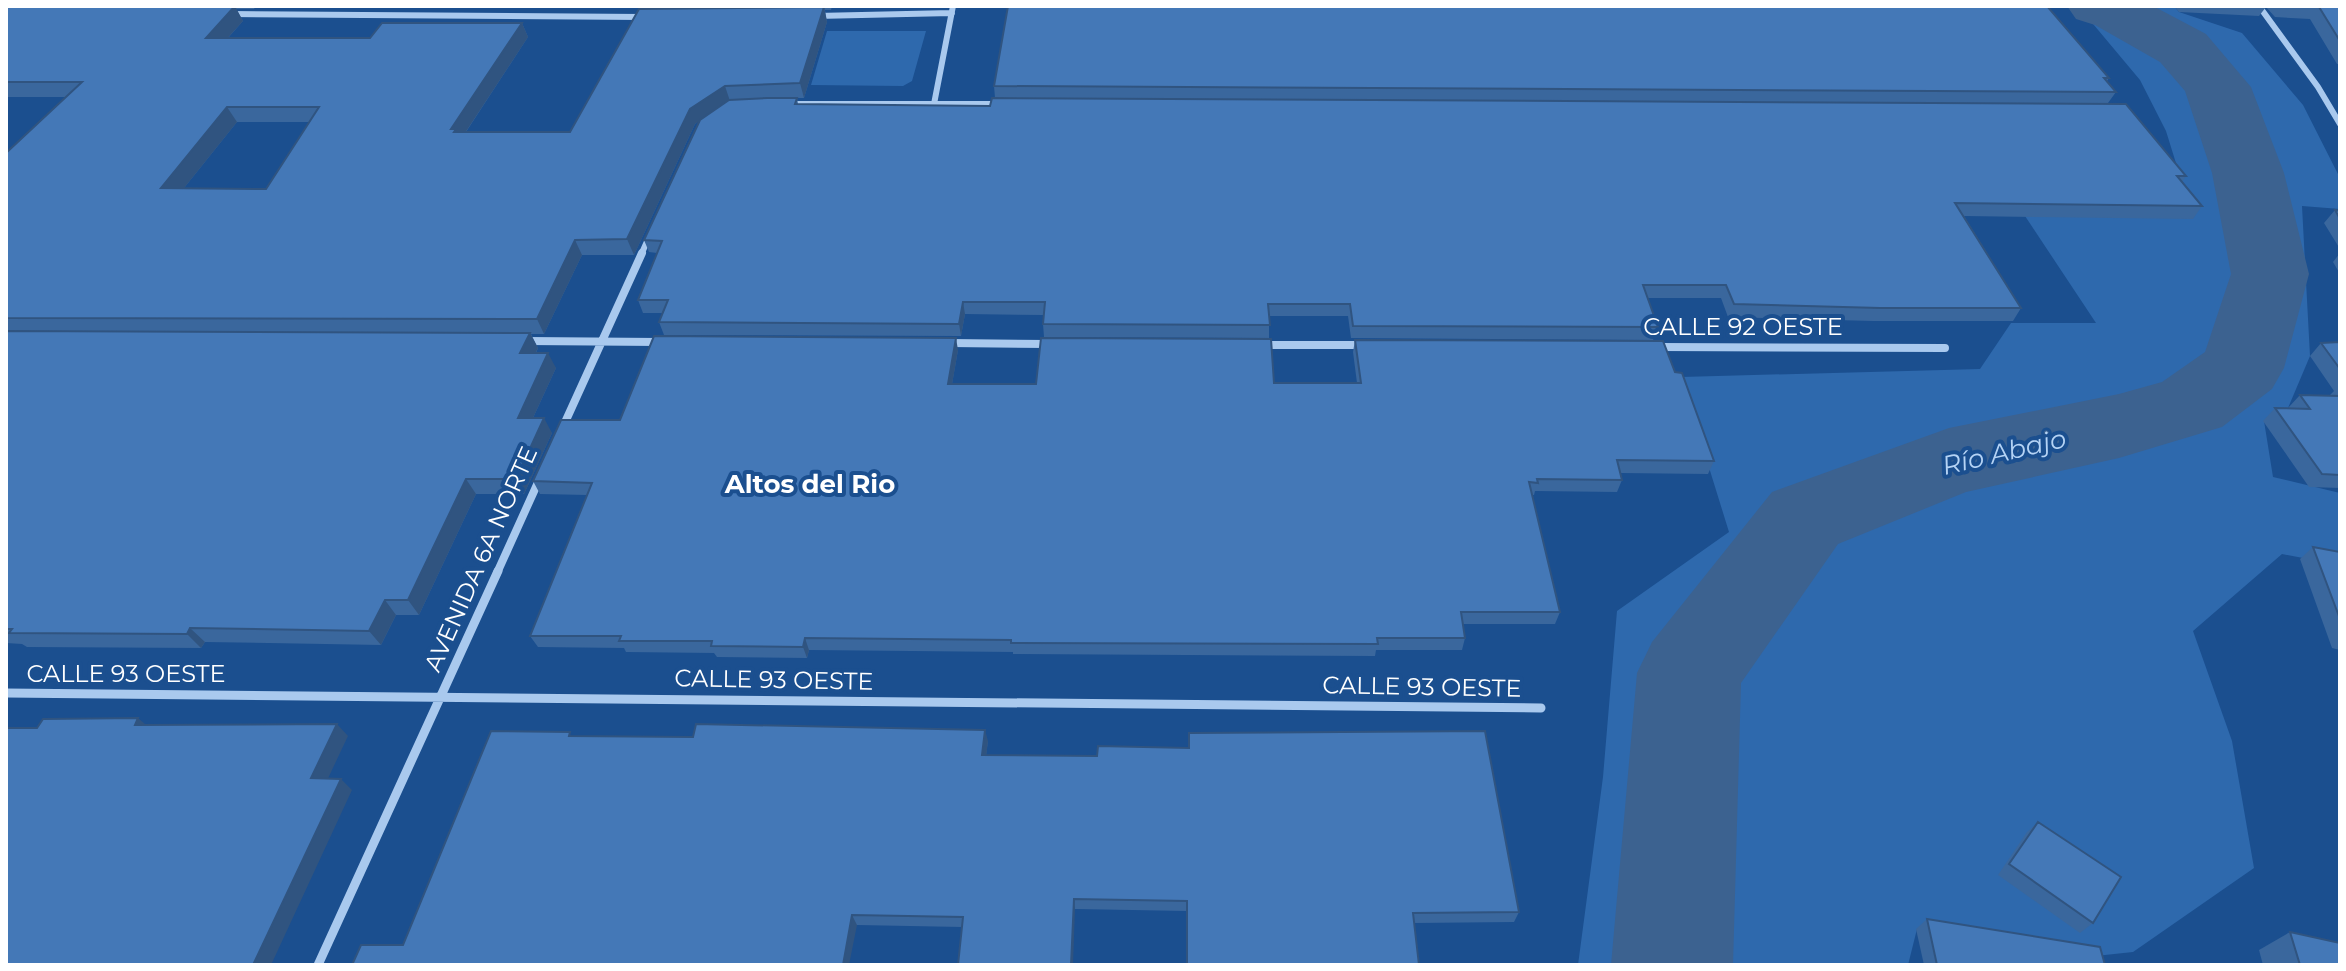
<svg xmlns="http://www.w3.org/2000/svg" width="2346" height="971" viewBox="0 0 2346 971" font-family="Montserrat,sans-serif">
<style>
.green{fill:#2e69ad}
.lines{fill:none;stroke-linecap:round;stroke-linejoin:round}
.river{fill:#3c6290;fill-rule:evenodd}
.minor-far2{stroke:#a9c9ee;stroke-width:6}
.minor-far1{stroke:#a9c9ee;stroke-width:8}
.minor{stroke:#a9c9ee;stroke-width:9}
.wall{fill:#3a679d;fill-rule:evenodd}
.shaded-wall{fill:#305480}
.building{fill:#4478b7;stroke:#305480;stroke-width:2;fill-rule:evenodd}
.labels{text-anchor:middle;stroke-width:8;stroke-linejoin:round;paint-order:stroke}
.street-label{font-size:24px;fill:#fff;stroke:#1b4f8f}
.water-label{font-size:26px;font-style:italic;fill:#b5d3f5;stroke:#1b4f8f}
.neighbourhood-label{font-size:26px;font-weight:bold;fill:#fff;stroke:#1b4f8f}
</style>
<rect width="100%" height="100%" fill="#1b4f8f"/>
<path class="green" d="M2078 6H2174L2179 12 2242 33 2303 105 2340 178V209L2302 206 2310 356 2288 408 2298 421H2264L2273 477 2340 493V565L2282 554 2193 631 2232 741 2254 868 2133 952 2086 957 1917 929 1908 965H1578L1603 777 1617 611 1729 532 1681 377 1980 369 2011 323H2096L2025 216 2193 218 2166 131 2140 80Z
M827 31H926L912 81 903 86 811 85Z"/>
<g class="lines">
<path class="river" d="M2067 6H2153L2206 34 2251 87 2284 173 2309 274 2284 368 2272 389 2222 427 2119 458 1966 492 1838 544 1741 683 1733 965H1611L1637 673 1652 642 1772 492 1949 428 2119 394 2162 382 2205 352 2231 274 2212 173 2185 91 2160 62 2095 25 2076 19Z"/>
<path class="minor-far2" d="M2259 6 2318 87 2340 124
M229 14 643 17
M816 16 952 13
M790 104H1000
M934 104 953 6
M641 255 649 237"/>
<path class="minor-far1" d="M526 341 660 342
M950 343 1048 344
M1262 345H1364
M1658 347 1945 348
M562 429 642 253
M497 573 540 478"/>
<path class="minor" d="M6 693 1541 708
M318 965 498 571"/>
</g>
<path class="wall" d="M6 6H256L254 9H236L243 21 228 38H370L522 23 528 37 466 132H570L650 9 649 6H832L831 10H825L827 22 804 98H797L798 104 990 106 995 98 994 86 2109 78 2107 81 2116 92 2108 103 2186 176 2182 182 2202 206 2193 219 1964 216 2021 308 2013 321H1873L1728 317 1721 298H1648L1658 327 1653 340 1351 338 1348 316H1269V338L1044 337 1043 324 1044 315 965 314 961 336 664 335 659 322 663 313H643L638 300 657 253 649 252 644 240 699 121 695 124 634 255H582L544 334H531L538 348 536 353 556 368 533 418 552 433 524 494H476L419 615H396L381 645 205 642 201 648 27 647 22 644 6 643V153L66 97H6ZM237 122H309L266 189 184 188Z
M2174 6H2340V64H2337L2310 19 2275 17 2266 7 2259 16 2179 12Z
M2335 210 2340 211V249L2324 223Z
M2340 253V274L2333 262Z
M1355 340 1675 372 1714 461 1708 474 1620 473 1622 480 1617 492 1535 491 1534 495H1532L1560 612 1555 624H1463L1465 638 1462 650H1376L1375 656 1013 654V652L809 650 807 658 717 657 714 653 626 652 624 648 538 647 530 636 587 495 540 494 533 481 620 420 958 350 952 384 1357 383 1353 352Z
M2340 342V488L2309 487 2263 421 2275 408H2288L2300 395 2329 396 2334 391 2310 356 2321 343Z
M2313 547 2340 552V650L2332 648 2300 559Z
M573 736 988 741 986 755 1519 912 1514 922 1414 923 1187 911 1075 909 962 927 857 925 403 945Z
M2038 822 2093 923 2080 933 1998 875 2027 832Z
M1927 919 2105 965H1924L1916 929Z
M2290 932 2340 965H2263L2259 950Z"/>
<path class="shaded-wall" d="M235 6 243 21 215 52 206 38Z
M824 7 827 22 804 98 800 83Z
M522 23 528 37 461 139 451 129Z
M725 86 730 101 695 124 634 255 627 239 690 109Z
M227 107 237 122 172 203 161 188Z
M575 240 582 255 544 334 537 319Z
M963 302 965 314 961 336 959 324Z
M530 333 538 348 528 368 520 353Z
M956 338 958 350 950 396 948 384Z
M548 353 556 368 526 433 518 418Z
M544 418 552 433 524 494 516 479Z
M466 479 476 494 419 615 408 600Z
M385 600 396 615 381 645 369 631Z
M190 628 205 642 201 648 187 634Z
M805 638 809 650 807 658 803 647Z
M138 718 152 730 135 725Z
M337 724 348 736 323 789 311 778Z
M985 730 988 741 985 766 982 755Z
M341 779 352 790 271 965H253Z
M1074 899 1075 909 1073 965H1071Z
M852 915 857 925 849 965H843Z"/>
<path class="building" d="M6 6H235L206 38H370L382 23H522L451 129H456L454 132H570L639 9 824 7 800 83 725 86 690 109 627 239 575 240 537 319 6 318V153L82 82H6ZM227 107H319L266 189 161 188Z
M1008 6H2047L2109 78H2104L2116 92 994 86Z
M2304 6H2340V41L2319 7Z
M767 98H797L795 104 990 106 992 98 2126 104 2186 176H2177L2202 206 1955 203 2021 308H1880L1734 304 1726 285H1643L1658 327 1353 326 1350 304H1268L1270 325 1043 324 1045 302H963L959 324 659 322 668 300H638L662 241 644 240 700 120 729 100Z
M2335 210 2340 211V219Z
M6 331 530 333 520 353H548L518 418H544L516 479H466L408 600H385L369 631 190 628 187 634 9 633 12 629H6Z
M654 336 956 338 948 384H1036L1041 338 1271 339 1274 383H1361L1355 340 1663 341 1675 372 1682 373 1714 461 1617 460 1622 480 1537 479 1538 483 1529 482 1560 612H1461L1465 638H1377L1378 644 1011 643V640L805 638 803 647 711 646 712 641H619L621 636H530L592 483 533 481 561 420H620Z
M2340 342V369L2321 343Z
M2300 395 2340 396V475L2322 474 2275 408 2310 409Z
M2313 547 2340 552V619Z
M138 718 135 725 337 724 311 778 341 779 253 965H6V728H37L43 719Z
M696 724 985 730 982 755 1097 756 1098 746 1189 748V733L1485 731 1519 912 1413 913 1419 965H1187V901L1074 899 1071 965H958L963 917 852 915 843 965H352L361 945H403L491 731 570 732 569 736 693 737Z
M2038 822 2121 877 2093 923 2009 864Z
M1927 919 2100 947 2105 965H1937Z
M2290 932 2340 943V965H2300Z"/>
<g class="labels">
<g class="street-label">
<text x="1743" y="335">CALLE 92 OESTE</text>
<text transform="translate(481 559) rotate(-66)" y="8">AVENIDA 6A NORTE</text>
<text x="126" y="682">CALLE 93 OESTE</text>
<text transform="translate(774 680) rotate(1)" y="8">CALLE 93 OESTE</text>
<text transform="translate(1422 687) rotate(1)" y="8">CALLE 93 OESTE</text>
</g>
<g class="water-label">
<text transform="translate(2004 452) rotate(-13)" y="9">Río Abajo</text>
</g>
<g class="neighbourhood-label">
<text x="810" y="493">Altos del Rio</text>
</g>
</g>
<rect width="2346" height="971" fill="none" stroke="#ffffff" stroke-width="16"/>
</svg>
